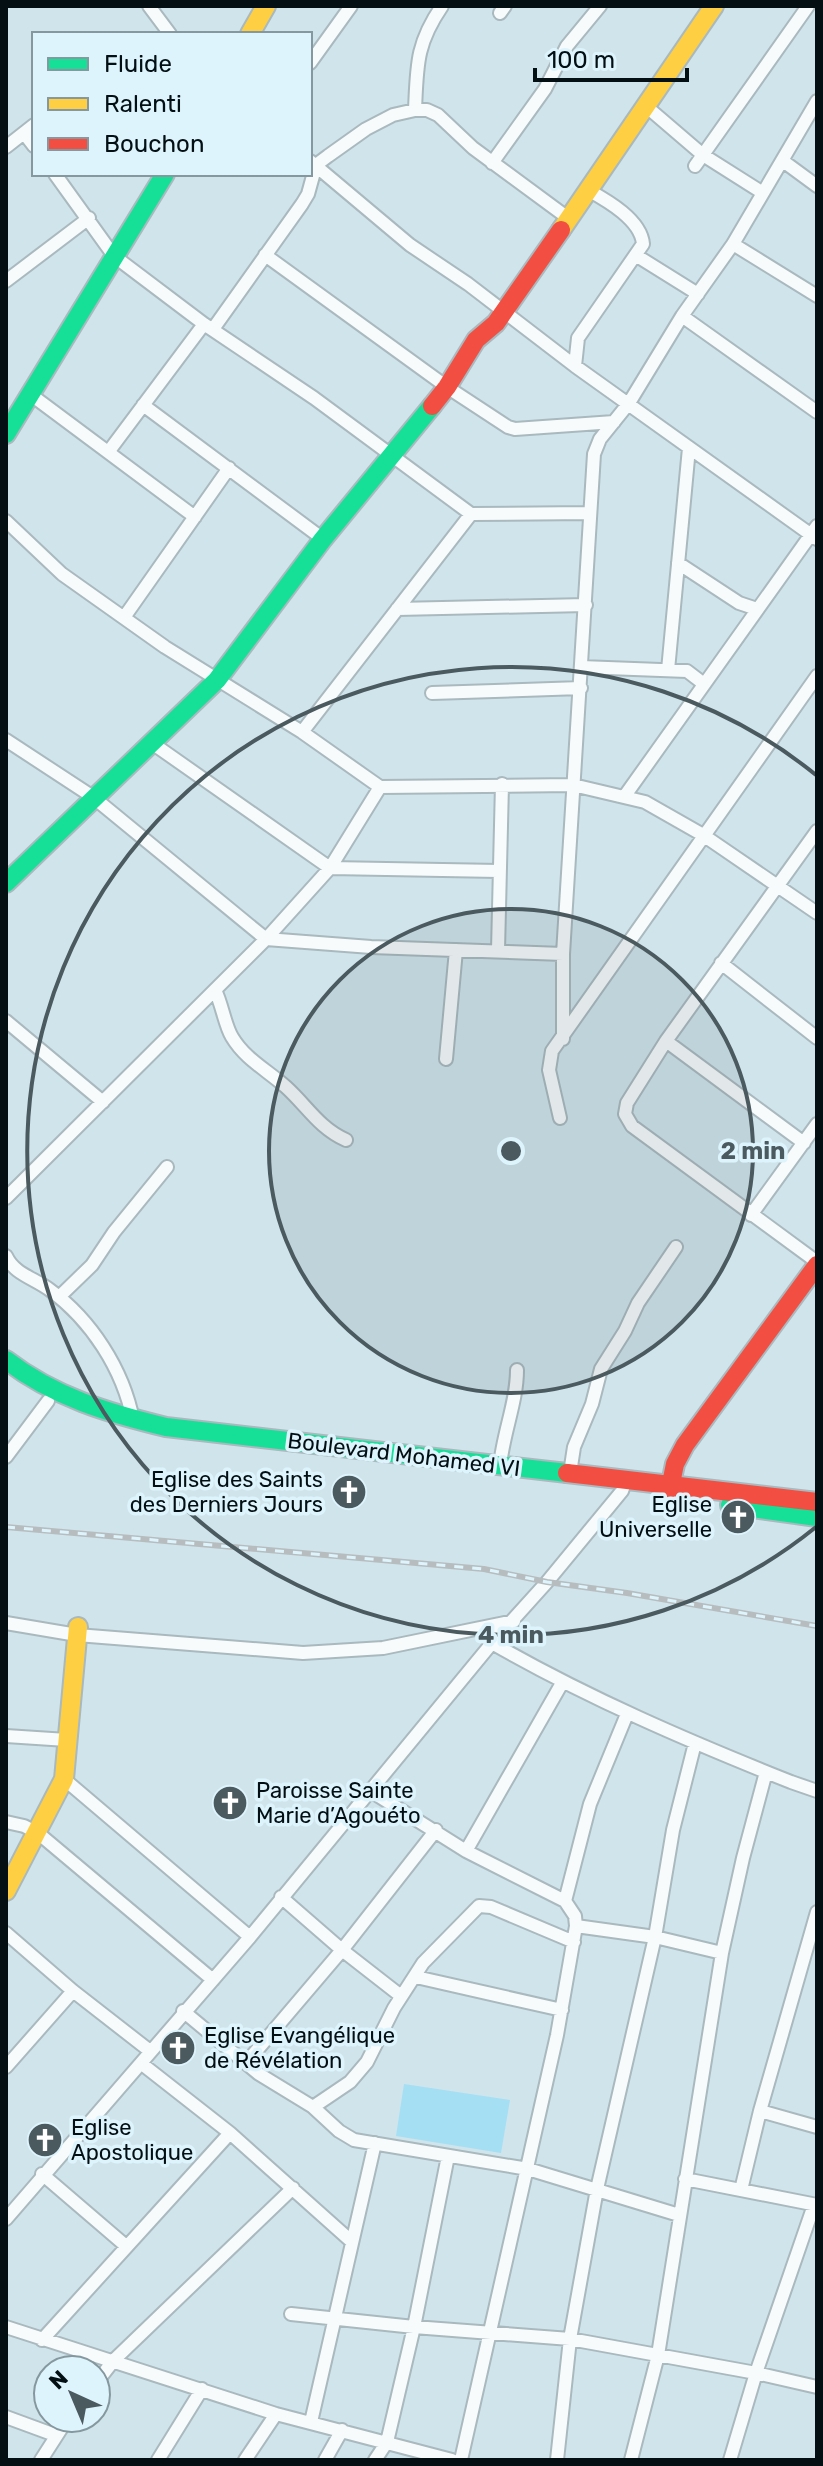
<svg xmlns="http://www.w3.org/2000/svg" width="823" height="2466" viewBox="0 0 823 2466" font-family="Rubik,sans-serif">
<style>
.green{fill:#a5dff3}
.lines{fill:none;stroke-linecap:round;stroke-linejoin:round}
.street-casing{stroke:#a9b9be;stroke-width:16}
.fast-casing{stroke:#a9b9be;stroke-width:22}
.slow-casing{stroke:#a9b9be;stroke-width:22}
.jam-casing{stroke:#a9b9be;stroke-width:22}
.street{stroke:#f8fbfc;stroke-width:12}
.fast{stroke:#16e098;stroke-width:18}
.slow{stroke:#ffcf43;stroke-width:18}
.jam{stroke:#f24e42;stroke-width:18}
.rail-casing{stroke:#b7bdbf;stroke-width:6}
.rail{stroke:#def4fd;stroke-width:3;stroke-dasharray:9;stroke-linecap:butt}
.ring{fill:none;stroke:#4b5a5f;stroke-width:4}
.labels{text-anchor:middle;stroke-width:7;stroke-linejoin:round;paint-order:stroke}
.street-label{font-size:22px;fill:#030f13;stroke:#def4fd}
.poi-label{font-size:22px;fill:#030f13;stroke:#def4fd;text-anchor:start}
.centre{fill:#4b5a5f;stroke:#def4fd;stroke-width:4}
.ring-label{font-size:24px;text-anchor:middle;font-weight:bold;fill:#4b5a5f;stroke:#def4fd;stroke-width:7;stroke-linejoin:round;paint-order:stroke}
</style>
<rect width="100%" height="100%" fill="#d0e4ec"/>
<path class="green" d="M404 2084 510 2100 501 2153 396 2136Z"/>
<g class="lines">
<defs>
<path id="street" d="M149 6 170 34
M500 13 505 6
M310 63 351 6
M647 107 703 155 763 193
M415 110C417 65 416 44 442 6
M24 133 34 146
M6 147 34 125
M310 161 410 245 468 284 575 366 817 539
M783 161 817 186
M492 163 545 89 567 46 600 6
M695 166 808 6
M55 174 114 256 204 324 314 398 471 514 590 513
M733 244 817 296
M265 255 447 387 508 427 515 429 614 422
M637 256 698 294
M6 281 89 218
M682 316 817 412
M213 329 302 204 308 194 316 165 328 156 366 129 393 115 415 110H427L438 115 473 148 568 218
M575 366 578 338 643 244C641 220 608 201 588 190
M30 394 195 517
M143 405 323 539
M109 451 204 324
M6 521 62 574 165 647 302 732 380 787 573 785 645 802 703 835 817 913
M678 563 739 603 757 609
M397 609 586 605
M125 616 229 468
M581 667 687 671 704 684
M668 670 689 448
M432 693 581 688
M302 732 471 514
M6 740 93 797 266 939 371 947 563 954
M152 743 330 868 499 871
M624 797 817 526
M817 831 666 1041 627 1103 625 1114 632 1126 817 1262
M498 950 502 784
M721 963 817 1038
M215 990C222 1004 225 1026 232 1037 245 1059 267 1070 286 1087 307 1106 319 1128 346 1140
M6 1021 103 1102
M563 1039V954L594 454 600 439 629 403 682 316 733 244 817 101
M666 1041 804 1143
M446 1059 456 950
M560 1118 549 1070 552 1051 817 676
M6 1198 266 939 330 868 380 787
M751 1215 817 1124
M6 1256C14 1274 34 1278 50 1290 91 1320 123 1369 133 1420
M59 1297 92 1265 114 1232 167 1167
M6 1457 48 1401
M500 1466C503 1433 517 1402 517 1370
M570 1473 574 1447 592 1404 601 1369 625 1331 638 1303 676 1247
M6 1623 77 1635 303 1653 383 1648 514 1621
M492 1643C588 1698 688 1741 791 1782L817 1791
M6 1736 67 1740
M64 1779 250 1937
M369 1790 466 1851 565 1901 575 1916 576 1926 557 2035 461 2460
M6 1822 24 1826 38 1833 213 1980
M466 1851 562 1683
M281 1897 342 1950 401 1996
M565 1901 590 1804 627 1714
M576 1926 655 1937 722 1953
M6 1933 73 1991 150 2051
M416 1977 562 2010
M183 2011 259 2074 313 2107 339 2131 354 2140 528 2169 679 2215
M246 2063 342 1950 436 1830
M142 2064 230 2133 351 2241
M6 2067 73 1991
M313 2107 350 2082 367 2062 394 2008 423 1963 479 1906 491 1907 574 1942
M760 2111 817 2127
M42 2174 126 2246
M685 2179 817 2205
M741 2190 760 2111 817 1912
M6 2219 250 1937 492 1643 547 1582 622 1491 626 1480
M291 2314 414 2327 570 2339 756 2373 817 2387
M6 2327 276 2414 452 2460
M42 2340 230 2133
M96 2383 114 2360 293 2188
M6 2417 55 2435
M311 2422 375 2143
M41 2460 68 2418
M158 2460 202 2389
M245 2460 276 2414
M325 2460 342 2430
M375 2460 387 2442 414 2327 448 2156
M557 2460 570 2339 597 2189 655 1937 673 1830 695 1743
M631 2460 658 2355 722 1953 743 1858 766 1772
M730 2460 756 2373 814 2205"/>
<path id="fast" d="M6 434 165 174
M6 883 217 680 323 539 432 406
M6 1360C54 1397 108 1413 166 1427L567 1473
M730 1505 817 1517"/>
<path id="slow" d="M250 34 266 6
M561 230 714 6
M6 1891 64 1779 78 1627"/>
<path id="jam" d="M432 406 447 387 476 340 496 323 561 230
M567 1473 817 1502
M668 1498 675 1464 685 1445 817 1265"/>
</defs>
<use href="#street" class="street-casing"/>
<use href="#fast" class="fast-casing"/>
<use href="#slow" class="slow-casing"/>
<use href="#jam" class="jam-casing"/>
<use href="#street" class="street"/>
<use href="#fast" class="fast"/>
<use href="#slow" class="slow"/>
<use href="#jam" class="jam"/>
<defs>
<path id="rail" d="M6 1527 484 1569 547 1582 627 1593 817 1626"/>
</defs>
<use href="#rail" class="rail-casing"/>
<use href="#rail" class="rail"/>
</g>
<circle cx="511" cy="1151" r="242" fill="#4b5a5f" fill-opacity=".12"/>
<g class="ring">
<circle cx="511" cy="1151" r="242"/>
<path d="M816 1527A484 484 0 1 1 816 775"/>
</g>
<defs>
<symbol id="church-disc" viewBox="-11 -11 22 22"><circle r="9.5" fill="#4b5a5f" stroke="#def4fd"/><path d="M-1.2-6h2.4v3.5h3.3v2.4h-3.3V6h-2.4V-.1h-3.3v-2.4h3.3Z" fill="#fff"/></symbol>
</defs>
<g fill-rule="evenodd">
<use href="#church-disc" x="329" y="1472" width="40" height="40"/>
<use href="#church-disc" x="718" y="1497" width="40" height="40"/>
<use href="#church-disc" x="210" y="1783" width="40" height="40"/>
<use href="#church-disc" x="158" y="2028" width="40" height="40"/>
<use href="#church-disc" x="25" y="2120" width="40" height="40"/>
</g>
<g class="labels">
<g class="street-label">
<text transform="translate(404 1454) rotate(7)" y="8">Boulevard Mohamed VI</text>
</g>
<g class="poi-label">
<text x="323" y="1487" text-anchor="end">Eglise des Saints<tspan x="323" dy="25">des Derniers Jours</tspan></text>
<text x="712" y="1512" text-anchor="end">Eglise<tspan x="712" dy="25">Universelle</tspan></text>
<text x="256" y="1798">Paroisse Sainte<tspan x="256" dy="25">Marie d’Agouéto</tspan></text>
<text x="204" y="2043">Eglise Evangélique<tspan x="204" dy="25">de Révélation</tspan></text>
<text x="71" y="2135">Eglise<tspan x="71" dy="25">Apostolique</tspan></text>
</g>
</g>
<circle cx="511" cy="1151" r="12" class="centre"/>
<g class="ring-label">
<text x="753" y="1159">2 min</text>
<text x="511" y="1643">4 min</text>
</g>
<rect width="823" height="2466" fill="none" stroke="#030f13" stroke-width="16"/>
<rect x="32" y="32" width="280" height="144" fill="#def4fd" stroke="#86989f" stroke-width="2"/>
<rect x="48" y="58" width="40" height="12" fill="#16e098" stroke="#86989f" stroke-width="2"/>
<text x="104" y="72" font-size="24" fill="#030f13">Fluide</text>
<rect x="48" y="98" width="40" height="12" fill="#ffcf43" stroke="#86989f" stroke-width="2"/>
<text x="104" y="112" font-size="24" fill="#030f13">Ralenti</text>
<rect x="48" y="138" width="40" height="12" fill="#f24e42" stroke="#86989f" stroke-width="2"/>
<text x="104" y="152" font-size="24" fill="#030f13">Bouchon</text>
<g transform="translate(72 2394) rotate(316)"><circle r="38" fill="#def4fd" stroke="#86989f" stroke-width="2"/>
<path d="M0-6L14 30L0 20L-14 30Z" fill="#4b5a5f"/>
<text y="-12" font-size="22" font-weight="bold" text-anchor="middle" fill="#030f13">N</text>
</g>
<path d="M535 68v12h152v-12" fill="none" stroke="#030f13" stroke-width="4"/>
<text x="547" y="68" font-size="24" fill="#030f13" stroke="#def4fd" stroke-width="6" paint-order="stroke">100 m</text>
</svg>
